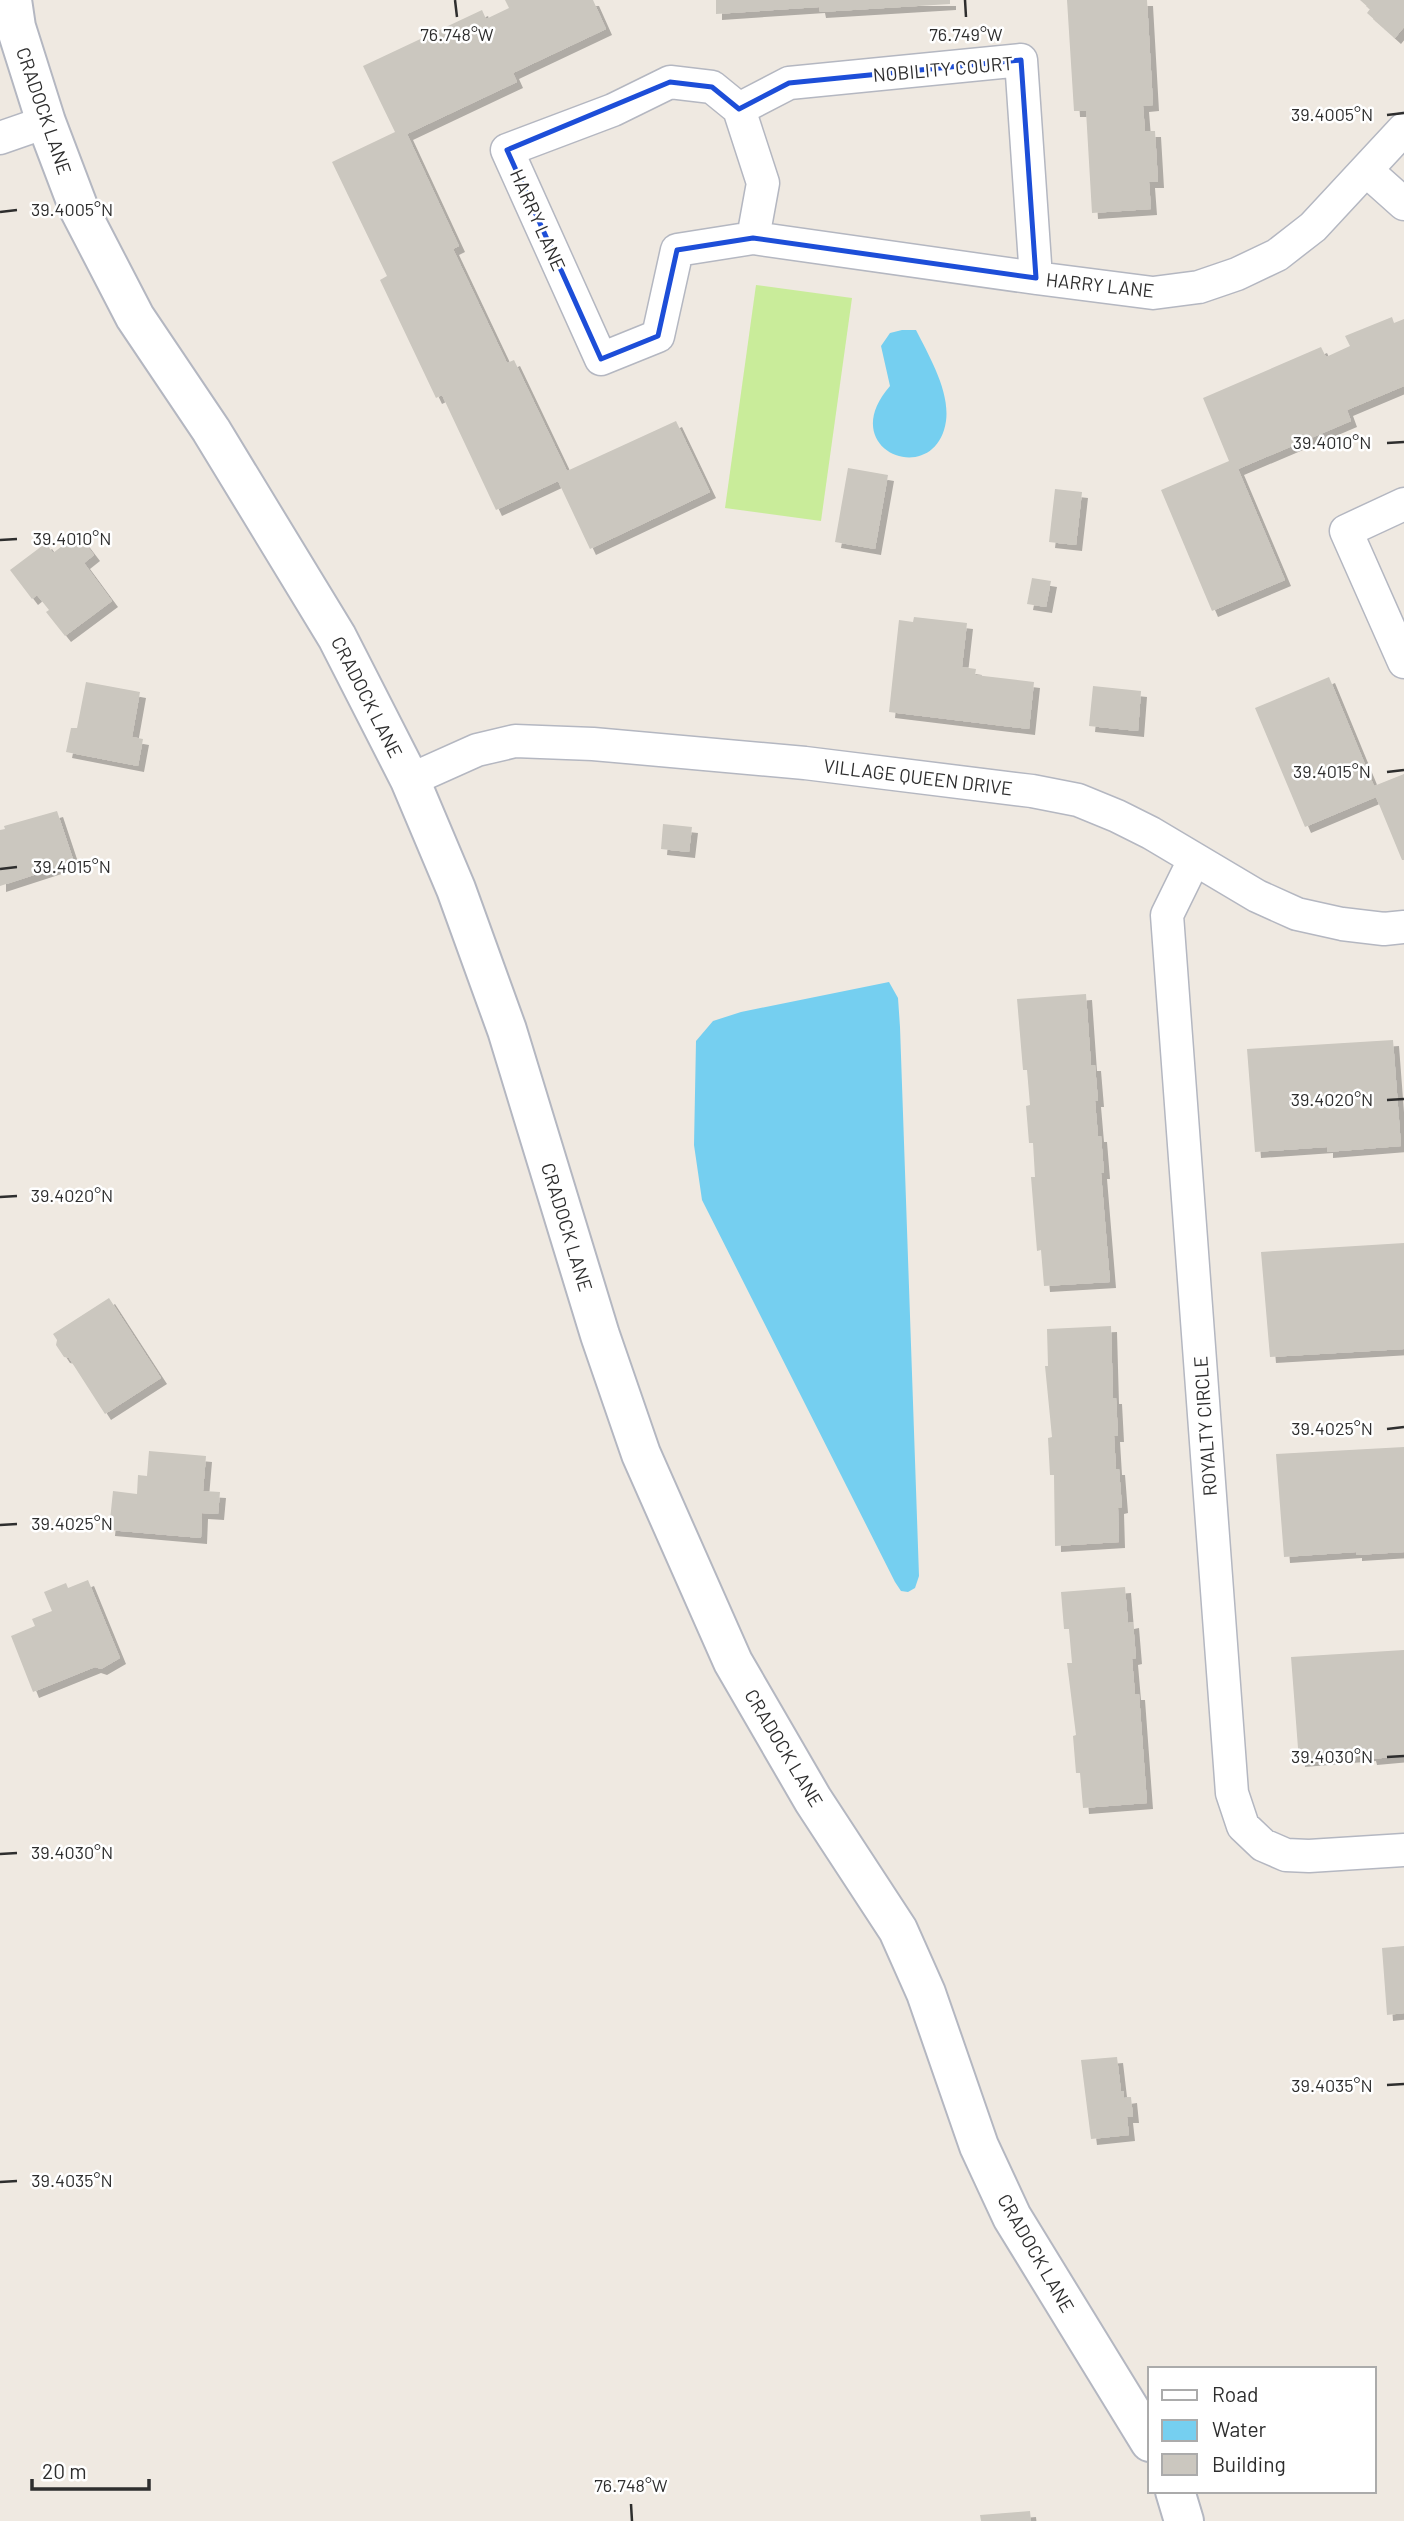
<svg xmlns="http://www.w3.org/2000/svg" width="1404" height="2521" viewBox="0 0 1404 2521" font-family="Barlow,sans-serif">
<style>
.pitch{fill:#c9ec9a}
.water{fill:#75cff0}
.building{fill:#cbc7bf;filter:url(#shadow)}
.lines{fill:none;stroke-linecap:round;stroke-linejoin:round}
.street-casing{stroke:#b4b7c1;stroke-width:35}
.secondary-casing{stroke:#b4b7c1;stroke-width:42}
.street{stroke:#fff;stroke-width:32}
.secondary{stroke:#fff;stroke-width:38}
.marked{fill:none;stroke:#1d4ed8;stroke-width:5;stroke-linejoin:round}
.ticks{fill:none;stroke:#2e2e2e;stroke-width:2.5}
.labels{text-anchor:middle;stroke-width:5;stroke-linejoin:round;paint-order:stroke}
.street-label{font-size:19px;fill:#2e2e2e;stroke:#fff}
.ticks-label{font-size:18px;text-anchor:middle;fill:#2e2e2e;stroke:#fff;stroke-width:5;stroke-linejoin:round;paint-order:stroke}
</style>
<defs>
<filter id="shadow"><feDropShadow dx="6" dy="6" stdDeviation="0" flood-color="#0004"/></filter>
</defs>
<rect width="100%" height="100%" fill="#efe9e1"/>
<path class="pitch" d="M756 285 852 298 821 521 725 508Z"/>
<path class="water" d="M902 330H916C929 356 950 391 946 421 936 490 833 451 890 386L881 346 890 333Z
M889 982 898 998 900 1027 919 1576 915 1588 908 1592 901 1591 895 1582 702 1200 694 1145 696 1041 713 1021 741 1012Z"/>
<path class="building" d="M505 0H593L606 29 513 73 517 82 407 134 459 246 453 249 507 363 514 360 567 471 676 421 710 492 590 549 558 481 496 510 442 395 436 398 380 280 387 276 332 162 395 132 363 66 482 10 486 19 509 8Z
M716 0H950V4L820 12 819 7 716 14Z
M1067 0H1147L1153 105 1143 106 1145 131H1155L1158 182H1149L1151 209 1092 213 1086 111H1074Z
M1360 0H1404V27L1395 38 1367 13 1370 9Z
M1392 317 1394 323 1404 319V386L1347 410 1351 421 1238 469 1285 580 1212 611 1161 490 1229 461 1203 398 1321 347 1326 357 1350 346 1345 336Z
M848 468 888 475 875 549 835 542Z
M1055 489 1082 492 1076 545 1049 542Z
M78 534 94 555 84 563 112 601 65 636 46 612 49 610 37 595 32 599 10 570 46 543 53 553Z
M1032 578 1051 581 1046 607 1027 604Z
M914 617 967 623 962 667 976 669 975 675 1034 682 1029 729 889 712 899 620 913 622Z
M1329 677 1374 786 1404 774V860H1402L1376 797 1305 827 1255 708Z
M86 682 140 692 132 737 143 739 138 766 66 752 71 728H77Z
M1093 686 1141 691 1138 731 1089 726Z
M57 811 74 862 0 886V830L5 829 4 826Z
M663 824 692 827 689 852 661 849Z
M1086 994 1091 1065H1095L1098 1101H1095L1098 1136H1101L1104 1173H1101L1110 1282 1044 1286 1041 1250 1037 1251 1031 1177H1035L1033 1143H1029L1026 1106 1030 1105 1027 1070H1023L1017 999Z
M1393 1040 1401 1146 1327 1152V1147L1255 1152 1247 1049Z
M1404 1243V1349L1270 1357 1261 1252Z
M109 1298 161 1378 105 1414 69 1358 64 1357 56 1345 57 1340 53 1334Z
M1111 1326 1113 1398H1116L1118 1436H1114L1116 1469H1119L1122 1507 1118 1508 1119 1542 1055 1546 1054 1475H1050L1048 1438 1052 1437 1045 1366H1048L1047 1329Z
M1404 1447V1552L1356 1555V1552L1284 1557 1276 1454Z
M149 1451 206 1456 203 1491 220 1492 218 1514 202 1513 201 1538 109 1530 113 1491 137 1494 138 1475 147 1476Z
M88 1580 120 1658 101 1669 95 1667 33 1692 11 1636 35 1626 32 1619 52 1611 44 1592 66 1583 68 1588Z
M1125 1587 1128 1623 1133 1622 1136 1658 1132 1659 1135 1694H1139L1147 1803 1083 1808 1080 1773H1076L1073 1736 1076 1735 1067 1663H1072L1069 1629H1064L1061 1592Z
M1404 1650V1756L1371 1759 1370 1755 1299 1761 1291 1657Z
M1404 1946V2013L1387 2015 1382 1948Z
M1117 2057 1121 2091H1124V2098L1131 2097 1133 2117H1127L1129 2135 1091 2139 1081 2060Z
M1030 2511 1031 2521H981L980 2515Z"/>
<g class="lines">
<defs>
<path id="street" d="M670 82 712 87 739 109 763 183 753 238 677 250 658 336 601 359 507 150 613 110Z
M739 109 789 83 1021 60 1036 278
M0 138 46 122
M1367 171 1404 204
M753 238 1036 278 1153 293 1199 287 1237 274 1277 255 1313 227 1404 129
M1404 504 1346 531 1404 662
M410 780 477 750 515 741 593 744 805 763 1032 791 1078 800 1117 816 1151 833 1257 896 1297 914 1342 924 1384 929 1404 927
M1194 860 1167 915 1232 1793 1243 1826 1263 1845 1286 1855 1309 1856 1404 1850"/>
<path id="secondary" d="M12 0 16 27 46 122 79 209 135 317 211 430 337 637 410 780 456 889 507 1030 600 1335 641 1454 733 1662 813 1800 898 1930 926 1993 979 2146 1012 2217 1150 2442
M1175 2491 1184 2521"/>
</defs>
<use href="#street" class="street-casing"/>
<use href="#secondary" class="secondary-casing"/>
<use href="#street" class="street"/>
<use href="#secondary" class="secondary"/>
</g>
<path class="marked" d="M1021 60 1036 278 753 238 677 250 658 336 601 359 507 150 670 82 712 87 739 109 789 83Z"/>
<path class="ticks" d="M455 0 457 17M965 0 966 17M1387 115 1404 113M0 212 17 210M1387 443 1404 442M0 540 17 539M1387 772 1404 770M0 869 17 867M1387 1100 1404 1099M0 1197 17 1196M1387 1429 1404 1427M0 1525 17 1524M1387 1757 1404 1756M0 1854 17 1853M1387 2085 1404 2084M0 2182 17 2181M631 2504 632 2521"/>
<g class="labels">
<g class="street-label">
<text transform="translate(943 69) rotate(-5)" y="7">NOBILITY COURT</text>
<text transform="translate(44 111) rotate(71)" y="7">CRADOCK LANE</text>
<text transform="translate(538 220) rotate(66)" y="7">HARRY LANE</text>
<text transform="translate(1100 285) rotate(6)" y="7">HARRY LANE</text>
<text transform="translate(367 697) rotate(63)" y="7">CRADOCK LANE</text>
<text transform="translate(918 777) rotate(7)" y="7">VILLAGE QUEEN DRIVE</text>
<text transform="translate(567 1227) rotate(73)" y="7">CRADOCK LANE</text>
<text transform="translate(1205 1426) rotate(-94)" y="7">ROYALTY CIRCLE</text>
<text transform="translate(784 1748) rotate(59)" y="7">CRADOCK LANE</text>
<text transform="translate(1036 2253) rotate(60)" y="7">CRADOCK LANE</text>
</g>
</g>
<g class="ticks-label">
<text x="457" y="41">76.748°W</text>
<text x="966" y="41">76.749°W</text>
<text x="1332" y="121">39.4005°N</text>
<text x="72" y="216">39.4005°N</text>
<text x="1332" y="449">39.4010°N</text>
<text x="72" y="545">39.4010°N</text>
<text x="1332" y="778">39.4015°N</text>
<text x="72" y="873">39.4015°N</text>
<text x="1332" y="1106">39.4020°N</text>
<text x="72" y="1202">39.4020°N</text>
<text x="1332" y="1435">39.4025°N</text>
<text x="72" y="1530">39.4025°N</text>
<text x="1332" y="1763">39.4030°N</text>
<text x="72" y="1859">39.4030°N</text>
<text x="1332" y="2092">39.4035°N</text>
<text x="72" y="2187">39.4035°N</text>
<text x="631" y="2492">76.748°W</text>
</g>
<rect x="1148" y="2367" width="228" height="126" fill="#ffffff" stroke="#ababab" stroke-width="2"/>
<rect x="1162" y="2390" width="35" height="10" fill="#ffffff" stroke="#ababab" stroke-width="2"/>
<text x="1212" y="2402" font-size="21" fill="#2e2e2e">Road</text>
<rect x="1162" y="2420" width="35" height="21" fill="#75cff0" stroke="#ababab" stroke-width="2"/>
<text x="1212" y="2437" font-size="21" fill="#2e2e2e">Water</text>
<rect x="1162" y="2454" width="35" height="21" fill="#cbc7bf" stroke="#ababab" stroke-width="2"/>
<text x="1212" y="2472" font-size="21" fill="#2e2e2e">Building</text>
<path d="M32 2479v10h117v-10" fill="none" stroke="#2e2e2e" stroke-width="3.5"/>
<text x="42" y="2479" font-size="21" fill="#2e2e2e" stroke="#ffffff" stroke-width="5" paint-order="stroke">20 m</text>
</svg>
